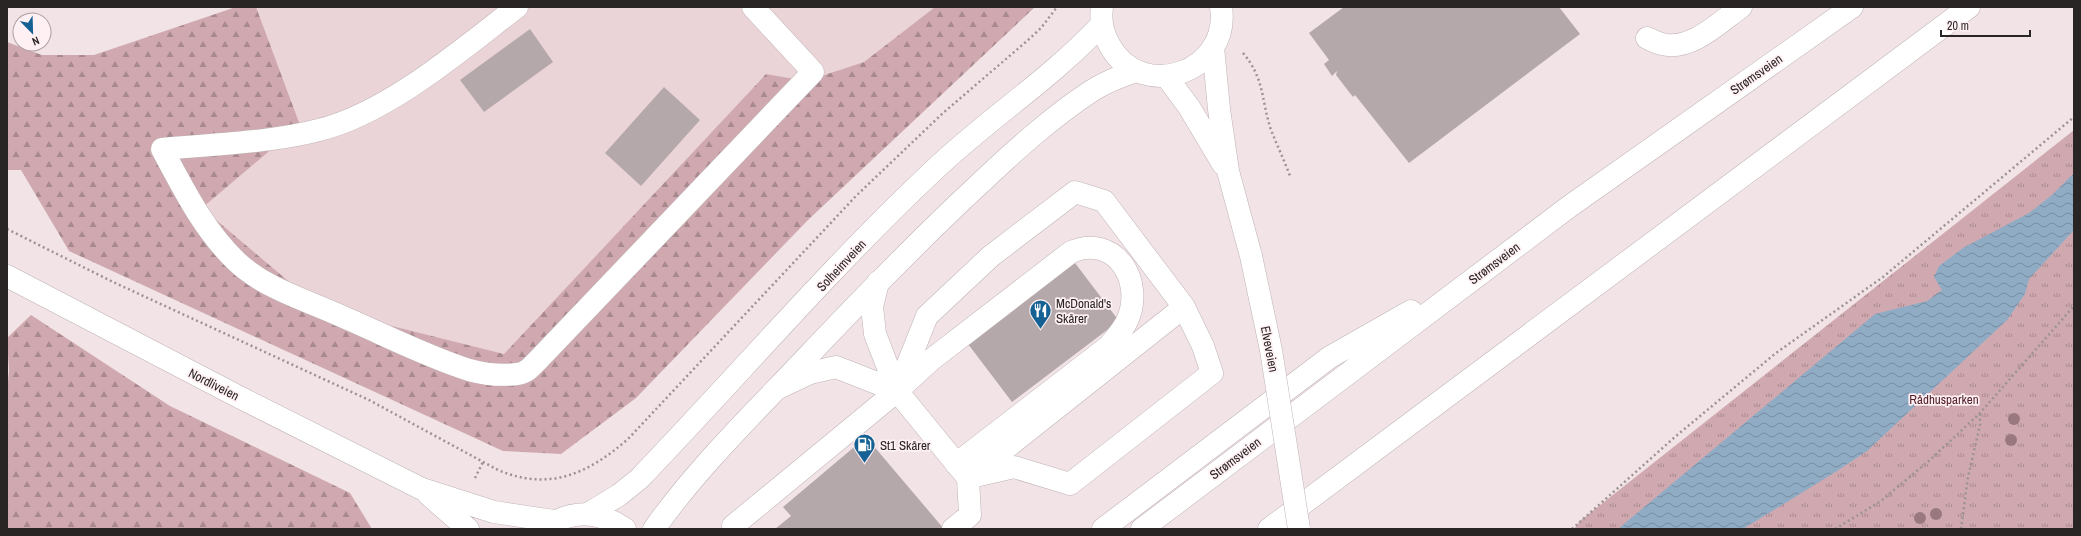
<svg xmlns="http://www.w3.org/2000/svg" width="2081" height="536" viewBox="0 0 2081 536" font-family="'Archivo Narrow',sans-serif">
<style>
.built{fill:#ebd4d8}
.forest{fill:url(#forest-firs)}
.park{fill:url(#park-tufts)}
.water{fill:url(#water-waves)}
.building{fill:#b5a8aa}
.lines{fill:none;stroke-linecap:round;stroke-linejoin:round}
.minor-casing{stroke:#c0b3b5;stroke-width:23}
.major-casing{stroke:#c0b3b5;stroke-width:23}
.highway-casing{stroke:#c0b3b5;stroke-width:23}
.path{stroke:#9c9294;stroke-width:2.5;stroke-dasharray:2 3;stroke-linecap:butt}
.minor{stroke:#fff;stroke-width:22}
.major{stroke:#fff;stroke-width:22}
.highway{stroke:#fff;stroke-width:22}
.major-bridge-casing{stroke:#c0b3b5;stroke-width:23;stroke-linecap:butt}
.major-bridge{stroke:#fff;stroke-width:22}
.tree{fill:#9a7880}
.labels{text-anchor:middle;stroke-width:3.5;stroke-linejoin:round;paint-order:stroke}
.street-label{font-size:13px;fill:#2a2525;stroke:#fff1f3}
.poi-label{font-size:13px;fill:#2a2525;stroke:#fff1f3;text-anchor:start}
.park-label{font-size:13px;fill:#53202d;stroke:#fff1f3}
</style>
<defs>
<pattern id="forest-firs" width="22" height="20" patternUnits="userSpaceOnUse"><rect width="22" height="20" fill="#cfa9af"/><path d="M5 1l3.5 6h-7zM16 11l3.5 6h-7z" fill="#a8898e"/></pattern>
<pattern id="park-tufts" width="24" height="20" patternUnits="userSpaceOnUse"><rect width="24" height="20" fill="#cfa9af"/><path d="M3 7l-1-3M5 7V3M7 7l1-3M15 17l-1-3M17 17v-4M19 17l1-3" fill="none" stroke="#a8898e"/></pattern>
<pattern id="water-waves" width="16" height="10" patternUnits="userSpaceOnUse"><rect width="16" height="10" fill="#90acc5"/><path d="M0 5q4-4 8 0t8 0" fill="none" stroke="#768ca0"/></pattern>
</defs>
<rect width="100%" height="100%" fill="#f1e3e6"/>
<path class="built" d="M256 7H935L864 62 806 81 766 74 504 354 320 308 201 208 300 125Z"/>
<path class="forest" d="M236 7H256L300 125 202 208 320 308 504 354 766 74 806 81 864 62 935 7H1035L808 220 636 398 561 454 503 451 69 251 21 170H7V42L42 55H94Z
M31 315 170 406 350 493 372 529H7V393L9 371 7 338Z"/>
<path class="park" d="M2074 130V529H1574L1580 521Z"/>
<path class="water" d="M2074 173V230L2029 279 2025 294 2007 320 1867 451 1837 471 1743 529H1618L1875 314 1927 301 1942 290 1934 277 1939 266 1963 248 2029 213 2052 195Z"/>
<path class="building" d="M1344 7H1559L1580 34 1409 163 1355 95 1353 97 1336 75 1337 71 1332 76 1324 64 1329 60 1309 33Z
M530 29 553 62 484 112 460 80Z
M664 87 700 120 641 186 605 153Z
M1072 259 1119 321 1012 402 965 340Z
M866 437 944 529H775L791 516 783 507Z"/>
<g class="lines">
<defs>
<path id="minor" d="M517 7C461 50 388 113 319 130 268 143 214 144 162 149 183 188 204 231 237 262 266 289 306 300 341 316 383 334 425 356 469 370 484 374 502 376 517 374 527 373 532 366 539 359L813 72 753 7
M1647 38C1652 40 1657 43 1662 44 1690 52 1720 22 1741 7
M878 282 872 307 875 334 897 391 968 478 970 515 953 529
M899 386 927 316 991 256 1075 192 1104 201 1184 307 968 478
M778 388 810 373 836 367 897 391
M975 476 1014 467 1070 484 1212 373 1203 346 1184 307
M735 529 733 526 897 391 931 360 1071 252C1116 233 1145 282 1127 321 1123 330 1115 338 1109 346L956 464"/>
<path id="major" d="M1102 7C1100 20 1103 34 1110 46 1142 103 1231 72 1221 7
M1213 47 1219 109 1228 171 1251 256
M1166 76 1189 107 1223 164
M7 276 241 398 422 489 494 512 554 521
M429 495 468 529
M588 514 619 495 639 479C737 377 829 269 932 172 986 120 1051 79 1102 24
M543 529C570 510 597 509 625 529
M654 529C698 467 754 413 806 358 861 300 916 243 974 189 1011 154 1050 118 1093 90 1106 82 1121 76 1136 71"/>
<path id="highway" d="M1103 529 1330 357 1411 311
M1142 529 1570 206 1852 7
M1269 529 1969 7"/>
</defs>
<use href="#minor" class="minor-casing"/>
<use href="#major" class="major-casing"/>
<use href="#highway" class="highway-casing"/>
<path class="path" d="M1243 53C1265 79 1261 100 1271 130 1277 145 1284 160 1290 176
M7 229 113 282 369 400 498 470C550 492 589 473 628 439L856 196 943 113 1027 41 1041 28 1057 7
M475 478 483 462
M1572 529 1676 436 1776 353 1883 277 2074 117
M1835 529 1881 501 1931 459 1980 413 2074 306
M1961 529 1968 477 1980 425V414"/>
<use href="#minor" class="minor"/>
<use href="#major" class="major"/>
<use href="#highway" class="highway"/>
<defs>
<path id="major-bridge" d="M1251 256 1271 350 1299 529"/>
</defs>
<use href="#major-bridge" class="major-bridge-casing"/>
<use href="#major-bridge" class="major-bridge"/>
</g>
<g class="tree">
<circle cx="2014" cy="419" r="6"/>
<circle cx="2011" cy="440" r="6"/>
<circle cx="1936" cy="514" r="6"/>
<circle cx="1920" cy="518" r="6"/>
</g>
<defs>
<symbol id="restaurant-pin" viewBox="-11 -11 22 30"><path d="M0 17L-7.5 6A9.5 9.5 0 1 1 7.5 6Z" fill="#156194" stroke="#fff1f3"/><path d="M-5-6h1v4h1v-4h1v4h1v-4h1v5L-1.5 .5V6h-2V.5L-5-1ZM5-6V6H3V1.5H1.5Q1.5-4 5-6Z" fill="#fff"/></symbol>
<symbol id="fuel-pin" viewBox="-11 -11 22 30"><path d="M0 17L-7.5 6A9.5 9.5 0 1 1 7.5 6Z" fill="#156194" stroke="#fff1f3"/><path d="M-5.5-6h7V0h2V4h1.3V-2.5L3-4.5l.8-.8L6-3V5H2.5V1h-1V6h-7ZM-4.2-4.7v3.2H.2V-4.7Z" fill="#fff"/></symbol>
</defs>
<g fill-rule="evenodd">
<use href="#restaurant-pin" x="1028" y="298" width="25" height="34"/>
<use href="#fuel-pin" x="852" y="432" width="25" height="34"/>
</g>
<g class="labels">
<g class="street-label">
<text transform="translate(1756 74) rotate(-35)" y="5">Strømsveien</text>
<text transform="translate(1494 263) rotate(-37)" y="5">Strømsveien</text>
<text transform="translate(841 265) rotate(-47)" y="5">Solheimveien</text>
<text transform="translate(1270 349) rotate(79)" y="5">Elveveien</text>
<text transform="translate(214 384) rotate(27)" y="5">Nordliveien</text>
<text transform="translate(1235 458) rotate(-37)" y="5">Strømsveien</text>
</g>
<g class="poi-label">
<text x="1056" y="308">McDonald's<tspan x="1056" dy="15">Skårer</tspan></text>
<text x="880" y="450">St1 Skårer</text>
</g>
<g class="park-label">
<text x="1944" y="404">Rådhusparken</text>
</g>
</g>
<rect width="2081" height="536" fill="none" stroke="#2a2525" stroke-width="16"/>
<g transform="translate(32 32) rotate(157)"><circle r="19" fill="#fff1f3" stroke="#aa9fa1"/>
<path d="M0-3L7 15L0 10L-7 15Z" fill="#156194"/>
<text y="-6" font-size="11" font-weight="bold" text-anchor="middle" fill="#2a2525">N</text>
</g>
<path d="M1941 30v6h89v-6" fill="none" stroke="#2a2525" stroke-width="2"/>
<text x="1947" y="30" font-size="12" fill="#2a2525" stroke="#fff1f3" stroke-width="3" paint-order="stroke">20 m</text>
</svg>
